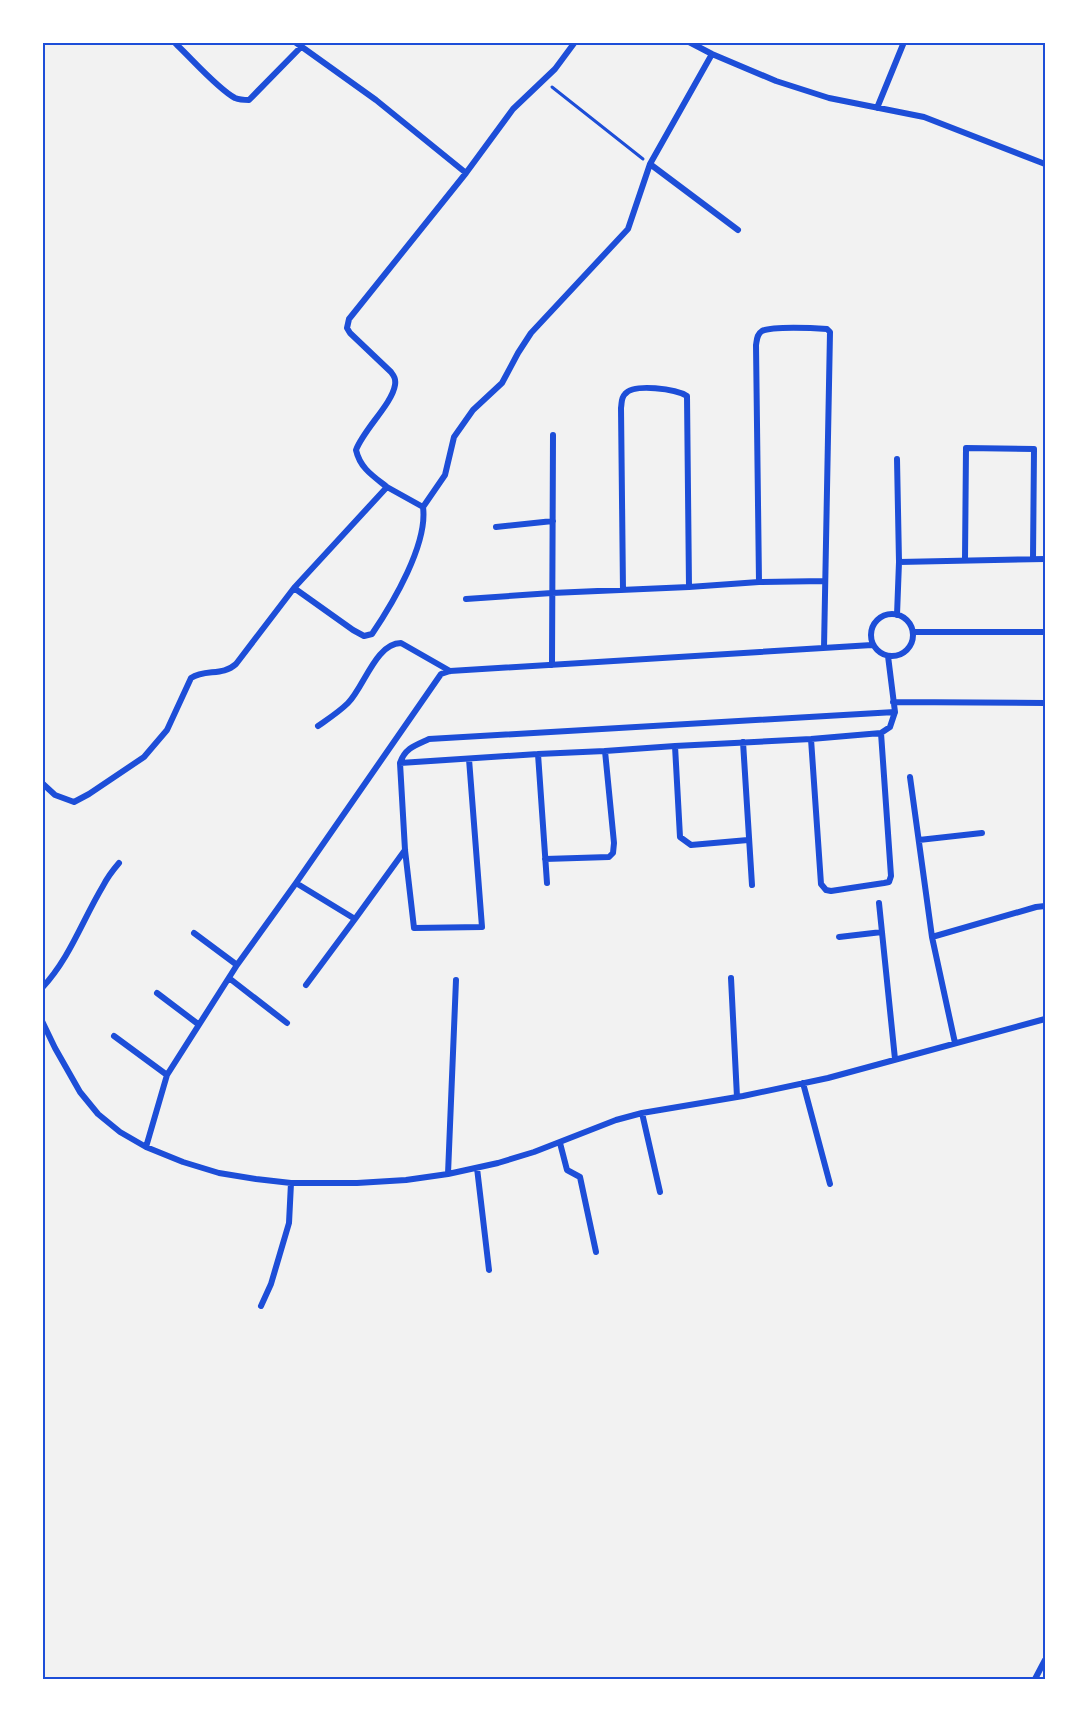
<svg xmlns="http://www.w3.org/2000/svg" width="1087" height="1721" viewBox="0 0 1087 1721" font-family="'DejaVu Sans',sans-serif">
<style>
.lines{fill:none;stroke-linecap:round;stroke-linejoin:round}
.path{stroke:#1d4ed8;stroke-width:3}
.minor{stroke:#1d4ed8;stroke-width:6}
.neatline{fill:none;stroke:#1d4ed8;stroke-width:2}
</style>
<rect width="100%" height="100%" fill="#f2f2f2"/>
<g class="lines">
<path class="path" d="M552 87 643 159"/>
<path class="minor" d="M174 42 177 45 180 42
M295 42 376 100 466 173
M689 42 712 54 776 81 829 98 924 117 1045 164
M177 45C192 59 218 89 235 98 240 100 244 100 249 100L301 47
M877 108 904 42
M650 164 738 230
M897 459 899 562 897 615
M423 507 445 475 454 437 473 410 502 383 518 353 531 333 628 229 650 164 712 54
M496 527 553 521
M965 560 966 448 1034 449 1033 559
M899 562 1045 559
M759 582 756 345C757 339 757 334 762 331 772 326 814 328 827 329L830 332 824 648
M294 588 353 630 364 636 372 634C393 603 428 544 423 507L387 487
M623 590 621 408C622 402 621 398 625 394 634 383 676 389 687 396L689 587
M466 599 552 593 689 587 759 582 825 581
M871 635a21 21 0 1 1 42 0a21 21 0 1 1-42 0Z
M913 632H1045
M552 665 553 435
M893 702 1045 703
M318 726C328 719 339 712 348 703 364 687 376 643 401 643L450 671
M811 739 821 884 826 890 831 891 884 883 889 882 891 876 881 733
M743 742 752 885
M675 746 680 837 691 845 748 840
M538 754 547 883
M469 759 482 927 414 928 405 850 400 763C405 748 416 745 429 739L895 712
M400 763 538 754 605 751 675 746 811 739 881 733 890 727 895 712 888 656
M910 777 932 937 955 1043
M42 783 55 795 74 802 89 794 144 757 167 730 191 678C205 669 223 676 236 664L294 588 387 487C373 476 360 468 356 450 364 429 392 404 395 385 396 379 394 376 391 372L350 333 347 328 349 319 466 173 513 109 555 69 575 42
M919 840 982 833
M545 859 609 857 613 853 614 843 605 751
M296 883 355 919 405 850
M879 903 895 1059
M194 933 237 965
M839 937 882 932
M932 937 1036 907 1045 906
M229 978 287 1023
M731 978 737 1097
M306 985 355 919
M42 988C70 958 82 921 103 886 107 878 113 870 119 863
M157 993 198 1024
M42 1021 55 1048 80 1092 98 1114 120 1132 146 1147 183 1162 219 1173 256 1179 291 1183H357L406 1180 448 1174 498 1163 534 1152 616 1120 642 1113 743 1096 828 1078 1045 1019
M114 1036 167 1075
M803 1083 830 1184
M642 1113 660 1192
M560 1143 567 1170 580 1177 596 1252
M146 1147 167 1075 237 965 296 883 441 674 450 671 872 645
M477 1168 489 1270
M448 1174 456 980
M261 1306 271 1284 289 1223 291 1183
M1035 1679 1045 1660"/>
</g>
<rect width="1087" height="1721" fill="none" stroke="#ffffff" stroke-width="87"/>
<rect x="44" y="44" width="1000" height="1634" class="neatline"/>
</svg>
